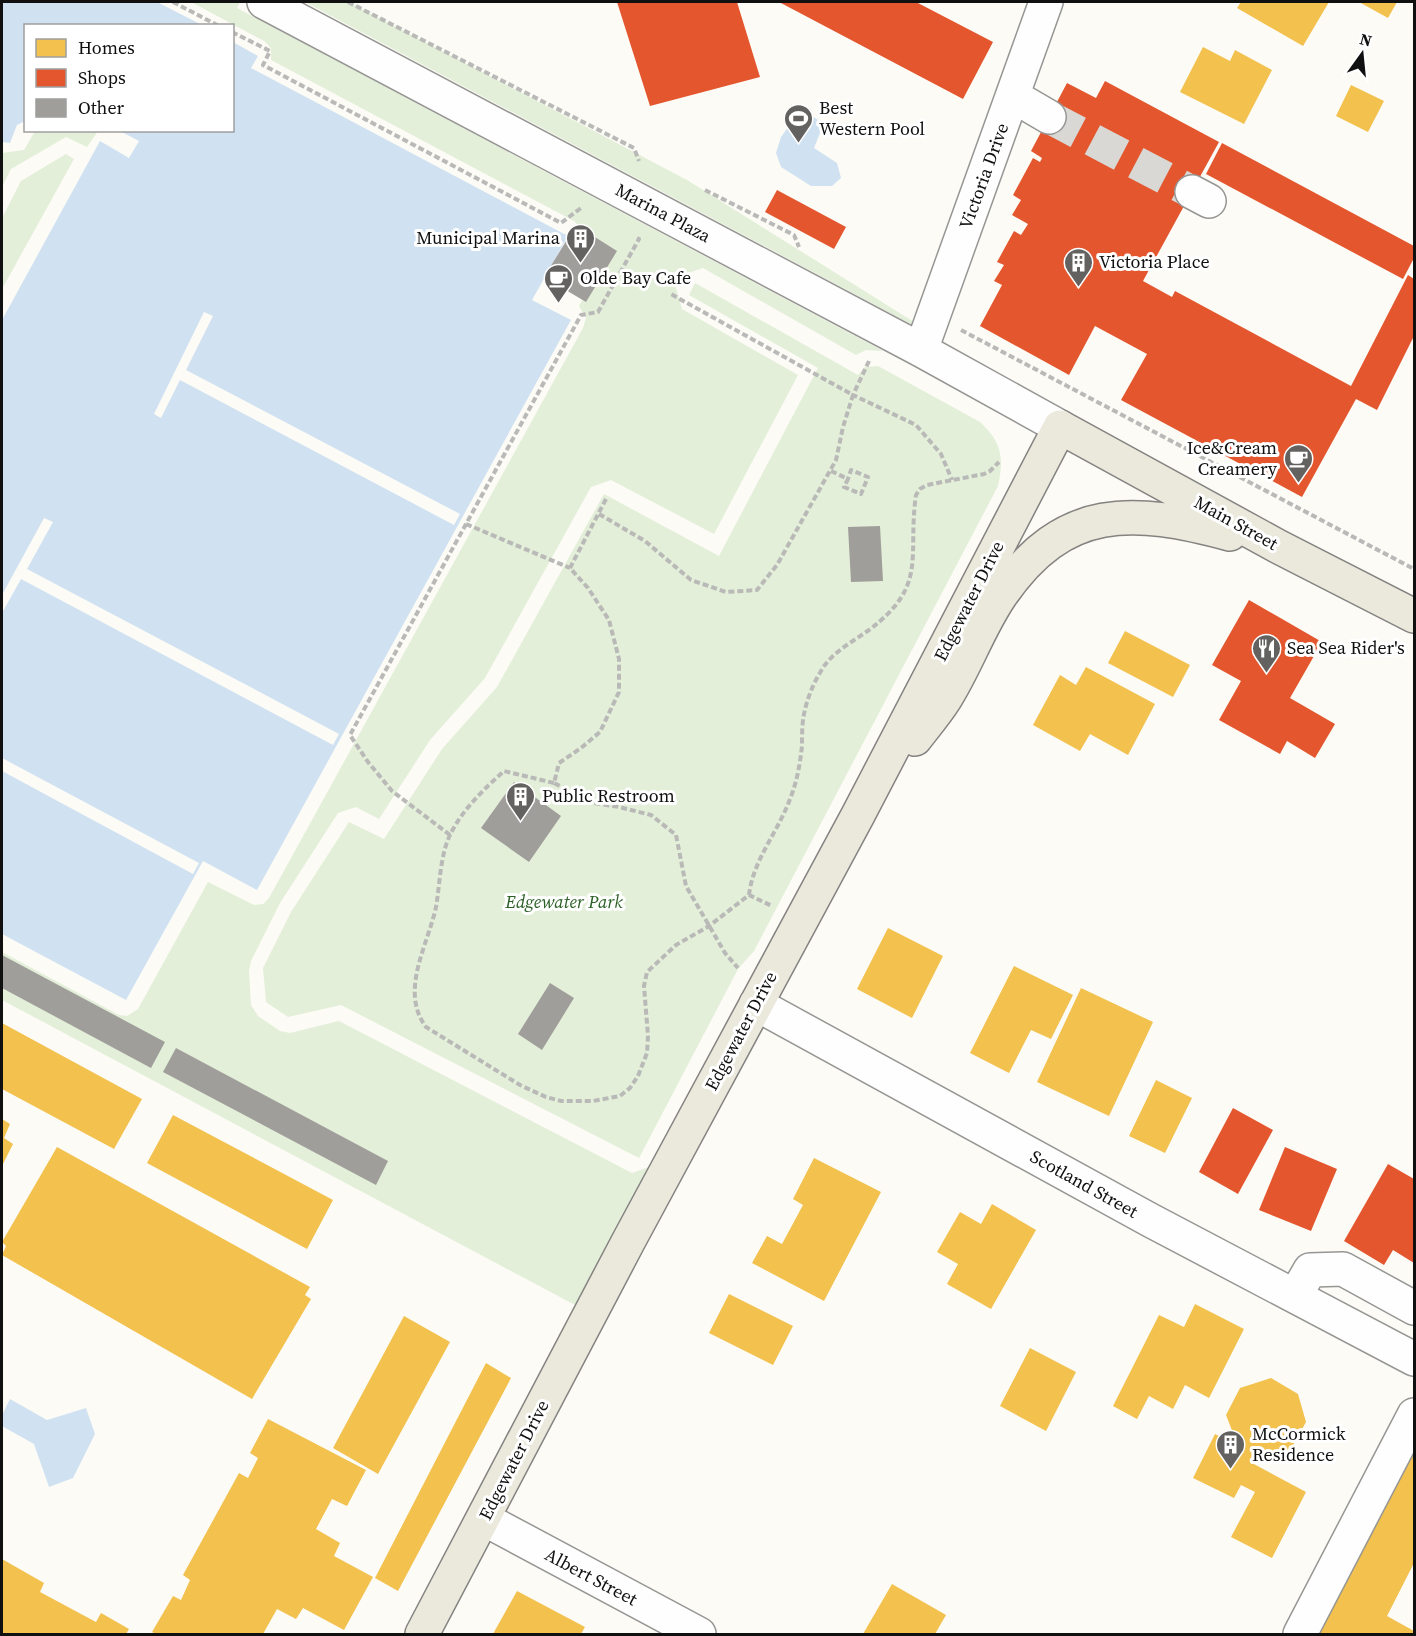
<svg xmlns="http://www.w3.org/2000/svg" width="1416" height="1636" viewBox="0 0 1416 1636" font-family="'Source Serif 4',serif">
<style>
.green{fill:#e3efd8}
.water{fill:#d0e2f2}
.pier{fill:#fcfbf6}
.homes{fill:#f2c14e}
.shops{fill:#e4572e}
.building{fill:#a09e9b}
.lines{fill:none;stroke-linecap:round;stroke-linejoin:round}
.minor-tunnel{stroke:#d9d8d4;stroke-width:33;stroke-dasharray:33 16;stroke-linecap:butt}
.minor-casing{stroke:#969694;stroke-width:36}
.major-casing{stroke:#848381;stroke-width:36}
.path{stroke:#b9b9b8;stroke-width:4;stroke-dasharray:6 3;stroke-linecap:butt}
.minor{stroke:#fffefe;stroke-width:33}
.major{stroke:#ebe9dc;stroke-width:33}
.labels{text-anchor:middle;stroke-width:6;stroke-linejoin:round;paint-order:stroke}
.poi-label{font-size:18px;fill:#101010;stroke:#fff;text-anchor:start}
.street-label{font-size:18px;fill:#101010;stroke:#fff}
.park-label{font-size:18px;font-style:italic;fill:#2c6126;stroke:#fff}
</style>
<rect width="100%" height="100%" fill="#fcfbf6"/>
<path class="green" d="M191 2H240L237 8 883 351 866 350 856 355 703 268 682 275 676 288 682 309 798 375 714 534 611 480 591 487 485 678 430 740 379 819 356 807 338 813 280 903 251 961 249 971 251 1005 258 1016 280 1031 290 1033 339 1021 632 1173 649 1167 575 1305 2 1000V952L119 1015 127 1016 138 1009 208 882 254 905 263 904 269 898 583 328 586 318 579 306 599 269 581 228 574 221 271 60V48L264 41Z
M305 2H349L687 180 914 322 913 325Z
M35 131H98L87 147 66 137 11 169 2 187V153L24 150Z
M66 154 74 159 2 289V218L21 181Z
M695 283 858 375 865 367 878 366 980 422C1002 442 1004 458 998 486L754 951 738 969 639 1158 341 1005 288 1017 266 1002 263 968 291 912 349 822 384 839 442 749 497 687 604 494 719 556 818 368 689 295Z"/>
<path class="water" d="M2 2H157L202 25 26 26 25 121 17 125 10 143 2 142Z
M233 42 258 56 251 68 568 236 532 300 571 320 257 890 203 861 126 1000 2 934V320L100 141 129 158 139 141 120 131 232 130Z
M800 110 824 123 814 148 837 163 841 178 832 186H811L781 167 776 153 781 137Z
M10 1399 47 1420 86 1408 95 1434 73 1478 49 1487 34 1444 2 1426V1415Z"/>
<path class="pier" d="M204 312 213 316 186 370 460 514 454 525 180 380 161 418 154 414Z
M44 518 53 522 27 569 339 734 333 745 21 579 2 613V595Z
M2 758 199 863 193 874 2 771Z"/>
<path class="homes" d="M1241 2H1329L1303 46 1237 8Z
M1359 2H1397L1388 18Z
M1203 47 1230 61 1235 50 1272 70 1244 124 1180 92Z
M1351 85 1384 101 1368 132 1336 116Z
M1125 631 1190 665 1173 697 1108 663Z
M1086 667 1155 704 1128 755 1090 734 1080 751 1033 725 1060 675 1076 685Z
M888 928 943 956 912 1018 857 989Z
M1014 966 1073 995 1051 1039 1031 1030 1009 1073 970 1053Z
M1081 988 1153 1022 1109 1116 1037 1082Z
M2 1023 142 1099 114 1149 2 1089Z
M1156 1080 1192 1098 1165 1153 1129 1136Z
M173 1115 333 1200 307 1249 147 1163Z
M2 1119 10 1124 4 1138 13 1144 2 1166Z
M57 1147 310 1287 305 1295 311 1299 252 1399 2 1255 6 1246 2 1242Z
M814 1158 881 1192 824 1301 752 1263 767 1236 782 1244 803 1205 793 1199Z
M992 1204 1036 1230 991 1309 947 1284 958 1264 937 1252 960 1212 981 1224Z
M729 1294 793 1326 773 1365 709 1333Z
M1195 1304 1244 1329 1209 1398 1185 1385 1173 1409 1149 1396 1137 1419 1113 1406 1159 1315 1184 1327Z
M404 1316 450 1342 378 1474 333 1448Z
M1030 1348 1076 1372 1046 1431 1000 1406Z
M486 1363 511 1378 398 1591 375 1578Z
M1271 1378 1298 1394 1306 1422 1291 1449 1263 1457 1254 1453 1250 1462 1306 1492 1272 1558 1231 1537 1255 1492 1241 1485 1234 1498 1193 1478 1215 1434 1229 1441 1233 1433 1226 1415 1240 1388Z
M268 1419 366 1470 347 1506 332 1499 316 1529 340 1543 334 1556 373 1577 344 1630 303 1608 296 1619 277 1609 263 1634H156L152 1632 173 1596 181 1600 190 1580 183 1575 239 1473 248 1478 258 1458 250 1453Z
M1414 1449V1563L1387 1616 1414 1631V1634H1317Z
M2 1559 44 1583 40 1592 96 1622 101 1613 129 1629 126 1634H2Z
M892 1584 946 1615 935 1634H863Z
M517 1591 585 1627 581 1634H493Z"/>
<path class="shops" d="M617 2H737L760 77 650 106Z
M779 2H916L993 42 963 99Z
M1105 81 1219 142 1143 281 1172 297 1175 291 1351 386 1408 275 1414 279V336L1377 410 1356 399 1302 497 1121 400 1147 354 1095 326 1069 375 980 326 1002 285 994 281 1004 265 997 262 1014 231 1021 235 1028 224 1012 215 1021 200 1013 195 1033 158 1040 162 1042 158 1031 151 1067 83 1096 98Z
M1222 143 1414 246V258L1403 279 1206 174Z
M777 190 846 227 834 249 765 212Z
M1249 600 1322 642 1290 698 1335 724 1315 758 1287 741 1280 754 1219 720 1241 681 1212 665Z
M1233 1108 1273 1130 1238 1194 1199 1172Z
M1285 1147 1337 1169 1311 1231 1259 1210Z
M1388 1164 1414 1179V1263L1393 1250 1384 1265 1344 1241Z"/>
<path class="building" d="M576 225 617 251 586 302 544 277Z
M880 526 883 581 851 582 848 527Z
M514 782 561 816 529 862 481 828Z
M2 955 165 1042 151 1068 2 988Z
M550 983 574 998 542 1050 518 1034Z
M176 1048 388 1161 376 1185 163 1072Z"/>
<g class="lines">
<path class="minor-tunnel" d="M1049 117 1192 192"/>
<defs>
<path id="minor" d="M264 2 921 350 1060 427
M1013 96 1049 117
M1192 192 1209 201
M921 350 1046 2
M756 1004 1150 1220 1414 1359
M1295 1296 1310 1270 1343 1269 1414 1308
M484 1519 699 1634
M1300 1634 1414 1415"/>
<path id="major" d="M915 739C925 726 936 713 945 699 966 666 979 627 1001 595 1064 503 1133 508 1230 534
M422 1634 628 1242 858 815 1060 427 1279 547 1414 616"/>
</defs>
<use href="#minor" class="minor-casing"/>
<use href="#major" class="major-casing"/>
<path class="path" d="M173 2 219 26
M348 2 634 148 639 161
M232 32 270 51 263 65 561 223 581 208 583 209
M705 190 794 235 799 247
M961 330 1414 569
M869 361 853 395 916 425 941 454 952 480
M831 471 848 479 844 487 861 494 868 477 851 470 848 479
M606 499 570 568 588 588 609 620 619 659V692L600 732 581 748 559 763 554 783 593 803 619 807 651 815 676 835 686 886 725 953 738 968
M599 514 645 541 691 580 726 592 757 590 777 565 836 460 843 427 853 395 669 293
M466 524 570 568
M554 783 504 771C484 789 462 810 450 835 440 856 440 884 436 907 428 945 399 991 426 1027L520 1085 546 1097 561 1101H593L620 1096 630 1088 638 1076 647 1053 648 1036 644 986 647 972 676 945 709 926 749 895 772 906
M450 835 392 791 368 762 350 735 581 315 598 312 639 239 637 238
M749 895C753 860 778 832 790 799 797 782 800 764 802 746 802 735 802 724 804 714 807 699 813 684 821 671 831 653 852 642 869 630 929 585 907 557 916 495L920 489 927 485 984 474 990 471 999 462"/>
<use href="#minor" class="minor"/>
<use href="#major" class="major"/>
</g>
<defs>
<symbol id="stadium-pin" viewBox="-11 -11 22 30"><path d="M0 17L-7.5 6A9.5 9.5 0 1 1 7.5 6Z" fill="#636260" stroke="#fff"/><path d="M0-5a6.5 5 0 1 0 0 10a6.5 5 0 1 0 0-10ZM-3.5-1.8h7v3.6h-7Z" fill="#fff"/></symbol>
<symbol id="building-pin" viewBox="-11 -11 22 30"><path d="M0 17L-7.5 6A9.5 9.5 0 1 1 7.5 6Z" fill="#636260" stroke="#fff"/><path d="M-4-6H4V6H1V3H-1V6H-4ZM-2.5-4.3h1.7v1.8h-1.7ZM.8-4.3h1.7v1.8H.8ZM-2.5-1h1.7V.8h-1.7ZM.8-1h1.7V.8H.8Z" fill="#fff"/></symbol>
<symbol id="cafe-pin" viewBox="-11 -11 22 30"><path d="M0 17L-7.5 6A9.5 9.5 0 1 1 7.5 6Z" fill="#636260" stroke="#fff"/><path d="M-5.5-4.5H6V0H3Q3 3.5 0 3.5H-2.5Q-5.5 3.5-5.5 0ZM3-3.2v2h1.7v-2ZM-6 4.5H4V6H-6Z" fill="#fff"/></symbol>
<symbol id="restaurant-pin" viewBox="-11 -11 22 30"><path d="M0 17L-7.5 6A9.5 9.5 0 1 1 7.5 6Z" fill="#636260" stroke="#fff"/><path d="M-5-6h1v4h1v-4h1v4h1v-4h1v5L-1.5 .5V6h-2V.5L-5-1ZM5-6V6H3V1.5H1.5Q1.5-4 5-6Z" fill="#fff"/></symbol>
</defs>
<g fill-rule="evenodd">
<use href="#stadium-pin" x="782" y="102" width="33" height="45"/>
<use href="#building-pin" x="564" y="222" width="33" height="45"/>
<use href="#building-pin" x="1062" y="246" width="33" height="45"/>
<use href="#cafe-pin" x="542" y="262" width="33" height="45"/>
<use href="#cafe-pin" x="1282" y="442" width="33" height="45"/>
<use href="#restaurant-pin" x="1250" y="632" width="33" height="45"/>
<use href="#building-pin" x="504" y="780" width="33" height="45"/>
<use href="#building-pin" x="1214" y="1428" width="33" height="45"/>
</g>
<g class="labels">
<g class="poi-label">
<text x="819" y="114">Best<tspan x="819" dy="21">Western Pool</tspan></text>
<text x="560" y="244" text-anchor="end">Municipal Marina</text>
<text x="1099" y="268">Victoria Place</text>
<text x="580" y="284">Olde Bay Cafe</text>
<text x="1277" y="454" text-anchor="end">Ice&amp;Cream<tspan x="1277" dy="21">Creamery</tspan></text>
<text x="1287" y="654">Sea Sea Rider's</text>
<text x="542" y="802">Public Restroom</text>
<text x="1252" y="1440">McCormick<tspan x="1252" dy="21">Residence</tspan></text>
</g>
<g class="street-label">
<text transform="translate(984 176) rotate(-70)" y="6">Victoria Drive</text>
<text transform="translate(663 213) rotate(28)" y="6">Marina Plaza</text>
<text transform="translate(1236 523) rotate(29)" y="6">Main Street</text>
<text transform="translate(969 601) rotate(-63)" y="6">Edgewater Drive</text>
<text transform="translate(741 1031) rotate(-62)" y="6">Edgewater Drive</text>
<text transform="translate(1084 1184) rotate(29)" y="6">Scotland Street</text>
<text transform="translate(514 1460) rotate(-63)" y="6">Edgewater Drive</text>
<text transform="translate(591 1577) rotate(28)" y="6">Albert Street</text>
</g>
<g class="park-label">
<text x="564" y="908">Edgewater Park</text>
</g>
</g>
<rect width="1416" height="1636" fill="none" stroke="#101010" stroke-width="6"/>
<rect x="24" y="24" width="210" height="108" fill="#ffffff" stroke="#9f9f9f" stroke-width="1.5"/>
<rect x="36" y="39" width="30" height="18" fill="#f2c14e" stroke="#9f9f9f" stroke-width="1.5"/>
<text x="78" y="54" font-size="18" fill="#101010">Homes</text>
<rect x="36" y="69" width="30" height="18" fill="#e4572e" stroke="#9f9f9f" stroke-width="1.5"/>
<text x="78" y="84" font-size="18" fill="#101010">Shops</text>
<rect x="36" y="99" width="30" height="18" fill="#a09e9b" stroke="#9f9f9f" stroke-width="1.5"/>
<text x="78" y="114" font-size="18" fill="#101010">Other</text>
<g transform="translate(1362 54) rotate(15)" stroke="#ffffff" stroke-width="4.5" paint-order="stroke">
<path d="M0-4.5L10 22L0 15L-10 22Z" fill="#101010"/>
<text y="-9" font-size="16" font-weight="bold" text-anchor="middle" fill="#101010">N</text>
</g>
</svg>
